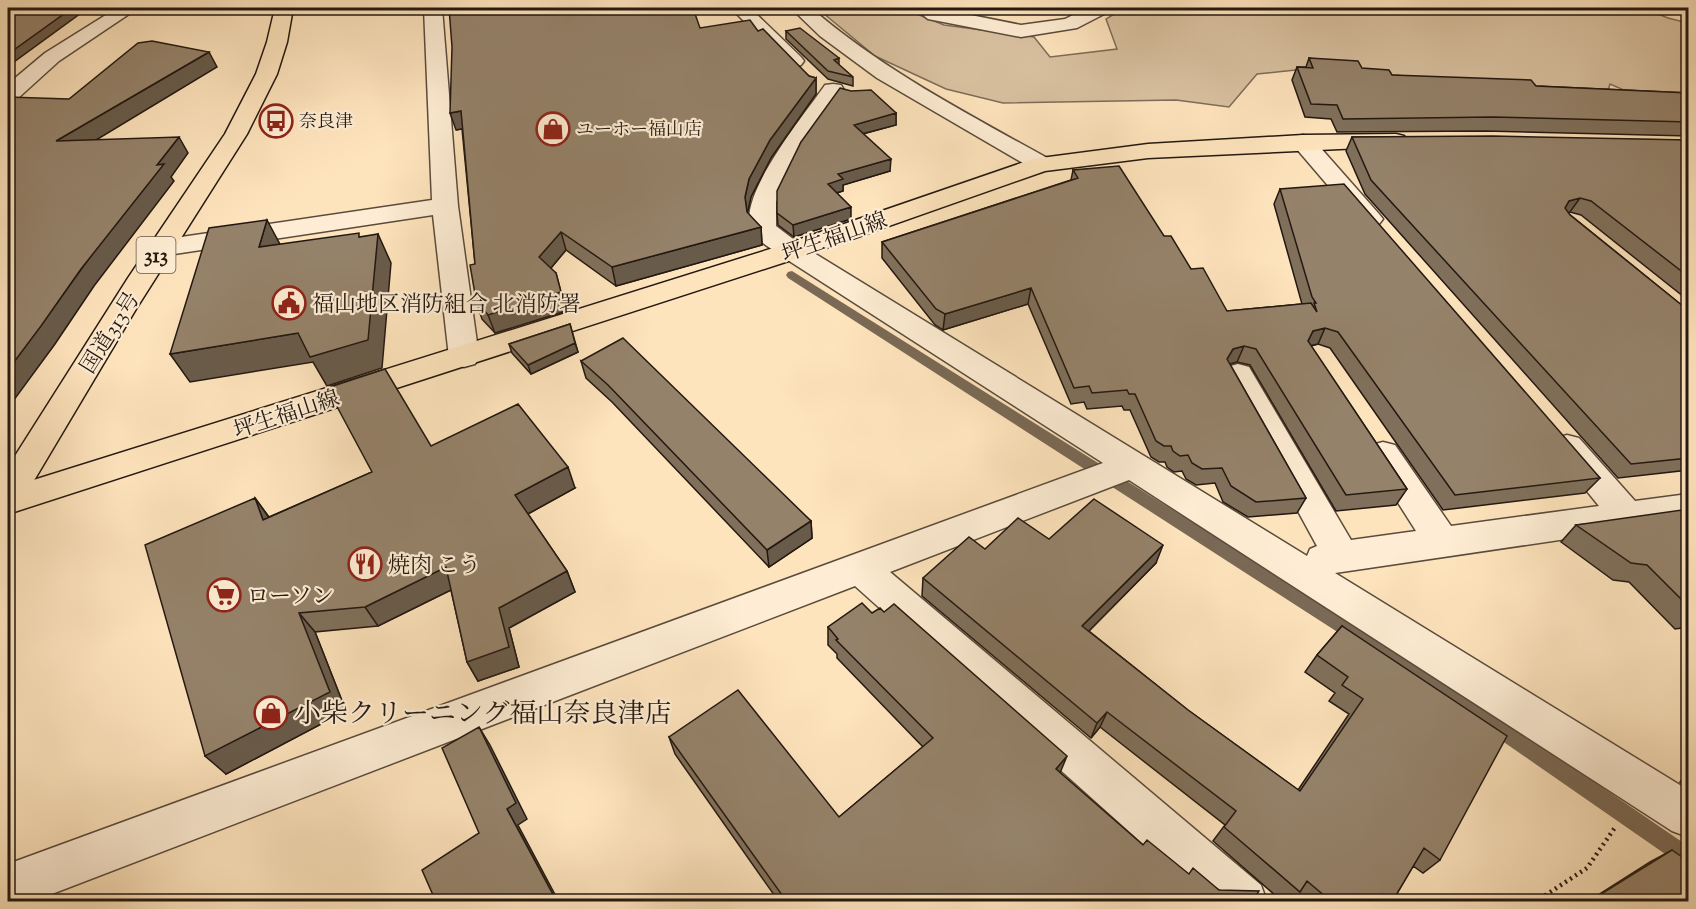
<svg xmlns="http://www.w3.org/2000/svg" width="1696" height="909" viewBox="0 0 1696 909" font-family="'Sorts Mill Goudy','Noto Serif JP',serif">
<style>
.green{fill:#d9c1a0;stroke:#7e6c58;stroke-width:1.5}
.lines{fill:none;stroke-linecap:round;stroke-linejoin:round}
.stream{fill:#7a6955;fill-rule:evenodd}
.minor-casing{stroke:#5a4b3c;stroke-width:3}
.major-casing{stroke:#231811;stroke-width:3}
.highway-casing{stroke:#231811;stroke-width:3}
.path{stroke:#231811;stroke-width:4.5;stroke-dasharray:2 4;stroke-linecap:butt}
.minor{fill:#feedd4;fill-rule:evenodd}
.major{fill:#fee4bd;fill-rule:evenodd}
.highway{fill:#fee4bd;fill-rule:evenodd}
.wall{fill:#80705b;stroke:#231811;stroke-width:1.5}
.shaded-wall{fill:#685b4a;stroke:#231811;stroke-width:1.5}
.building{fill:#95826a;stroke:#231811;stroke-width:1.5}
.labels{text-anchor:middle;stroke-width:4.5;stroke-linejoin:round;paint-order:stroke}
.far-poi-label{font-size:18px;fill:#231811;stroke:#feedd4;text-anchor:start}
.shield{fill:#feedd4;stroke:#65584c;stroke-width:1.5}
.shield-label{font-size:21px;font-weight:bold;fill:#231811}
.street-label{font-size:22px;fill:#231811;stroke:#feedd4}
.poi-label{font-size:22px;fill:#231811;stroke:#feedd4;text-anchor:start}
.near-poi-label{font-size:27px;fill:#231811;stroke:#feedd4;text-anchor:start}
</style>
<rect width="100%" height="100%" fill="#fee4bd"/>
<filter id="stains"><feTurbulence type="fractalNoise" baseFrequency=".00333" numOctaves="4"/><feColorMatrix values="0 0 0 0 .2 0 0 0 0 .09 0 0 0 0 .02 0 0 0 .5 -.17"/></filter>
<radialGradient id="worn" r=".72"><stop offset=".6" stop-color="#630" stop-opacity="0"/><stop offset="1" stop-color="#630" stop-opacity=".3"/></radialGradient>
<path class="green" d="M817 8H902L944 25 1034 37 1050 57 1117 49 1106 19 1124 8H1643L1668 18 1688 23V96L1626 91 1610 84 1606 97 1314 68 1257 74 1229 107 1176 100 1003 103 946 89 875 56Z"/>
<g class="lines">
<path class="stream" d="M792 271 1460 690 1688 846V868L1681 865 1446 702 788 278 786 275 788 272Z"/>
<defs>
<path id="minor" d="M117 8H138L59 61 16 100 8 101V84L45 53Z
M424 8H442L458 206 479 357 475 364 464 367 453 364 449 357 433 215 161 256 152 254 148 248 152 242 161 240 432 200Z
M731 8H750L801 57 804 61 801 65 794 67 787 65Z
M791 8H811C883 70 966 113 1049 159L1053 164 1049 169 1041 171 1033 169 877 78 820 36Z
M914 8H936L1021 25 1065 19 1087 8H1110L1108 12 1077 28 1021 37 928 19Z
M833 84 841 85 844 90 800 152 776 202V226L801 245 1307 556 1310 549 1317 546 1223 374 1227 367 1238 364 1249 367 1351 540 1416 531 1367 454 1371 445 1383 442 1395 445 1451 526 1599 506 1551 447 1555 438 1567 435 1579 438 1635 501 1688 494V521L1335 573 1688 790V837L1672 831 1129 480 890 572 1261 885 1267 902H1208L855 586 31 902H8V864L1103 463 783 257C774 250 755 240 751 230 737 195 805 114 825 85Z
M1303 135 1311 137 1379 214 1383 219 1379 224 1370 227 1361 224 1295 147 1291 142 1295 137Z"/>
<path id="major" d="M1396 134 1404 136 1408 141 1404 146 1148 158 1045 171 801 257 8 514V488L783 245 1033 159 1148 144 1303 135Z"/>
<path id="highway" d="M275 8H293L287 42 277 74 247 134 136 309 20 504 8 508V467L128 278 225 134 256 74 267 42Z"/>
</defs>
<use href="#minor" class="minor-casing"/>
<use href="#major" class="major-casing"/>
<use href="#highway" class="highway-casing"/>
<path class="path" d="M1535 902 1587 868 1616 826"/>
<use href="#minor" class="minor"/>
<use href="#major" class="major"/>
<use href="#highway" class="highway"/>
</g>
<path class="wall" d="M700 28 758 31 809 76 816 78V94L771 158 751 197 747 213 761 227 762 245 616 286 566 250 551 268 566 311 495 333 482 319 476 300 475 264 462 129 456 130Z
M786 31 839 65 853 77V86L828 79 786 39Z
M1309 58 1392 75 1536 86 1689 93V136L1485 131 1337 132 1331 119 1305 117 1292 80 1297 67H1306Z
M896 113V125L863 134 890 171 843 185V191L837 193 851 219 794 237 778 225 777 213 801 142Z
M1352 137 1689 140V301L1581 215 1570 212 1568 213 1689 311V470L1618 478 1365 194 1346 151Z
M1073 170 1164 236 1191 269 1227 311 1302 304 1274 204 1280 189 1600 478 1585 493 1443 510 1330 348 1318 344 1311 346 1407 489 1396 505 1336 511 1250 365 1237 362 1230 364 1306 498 1297 513 1248 517 1223 502 1215 483 1196 485 1186 479 1182 471 1174 472 1167 467 1165 462H1159L1151 457 1130 410H1124L1122 406 1087 409 1084 402 1071 404 1028 304 943 330 935 325 882 258V242L1071 180Z
M570 324 578 352 531 374 512 353 509 344Z
M581 361 811 521 812 538 769 567 612 402 586 378Z
M431 446 575 488 528 514 567 571 575 592 509 628 519 667 478 681 467 662 451 590 378 626 315 632 346 711 226 774 255 498 269 517Z
M1689 516V627L1675 629 1629 582 1613 580 1561 542 1576 525Z
M1049 539 1156 563 1089 631 1188 710 1298 790 1349 714 1329 701 1335 693 1305 672 1317 655 1342 626 1440 860 1423 873 1413 866 1392 902H1303L1296 896 1290 902H1283L1213 841 1225 825 1100 727 1091 738 922 596 923 578 985 549Z
M872 613 1060 773 1143 845 1188 874 1219 890 1252 902H779L675 754 669 737 839 817 923 747 837 658V654L828 645V627Z
M1689 769V789L1680 782Z
M1672 850 1689 902H1587L1650 862Z"/>
<path class="shaded-wall" d="M72 8H77L81 13 11 64 8 58V54Z
M209 52 217 67 68 157 56 141Z
M839 58V67L834 60Z
M816 78V94L771 158 751 197 747 215 745 197 749 179 770 140Z
M461 111 466 128 456 130 450 113Z
M896 113V125L854 136V125Z
M179 137 188 153 171 177 174 181 94 286 55 344 8 408V370L157 165Z
M891 159 890 171 843 185V191L828 195V184L838 174Z
M1580 198 1570 212 1560 216 1569 201Z
M851 207V219L794 237 793 225Z
M267 220 282 248 259 247Z
M761 227 762 245 616 286 612 267Z
M561 232 566 250 545 275 539 257Z
M378 234 391 263 382 368 327 386 313 362 190 382 170 354 298 333Z
M556 273 566 311 495 333 488 315Z
M1031 288 1028 304 943 330 945 314Z
M1325 328 1318 344 1305 347 1313 331Z
M575 343 578 352 531 374 528 365Z
M1244 346 1237 362 1226 365 1227 359 1233 349Z
M568 467 575 488 524 516 515 495Z
M255 498 270 519 263 520Z
M811 521 812 538 769 567 767 550Z
M1163 545 1156 563 1077 643 1082 626Z
M446 567 457 587 378 626 365 607Z
M567 571 575 592 509 628 519 667 478 681 467 662 499 608Z
M299 613 315 632 346 711 226 774 205 756Z
M1107 712 1100 727 1091 738 1097 723Z
M479 727 490 745 527 819 518 825 559 902H557L507 809Z
M1067 756 1060 773 1056 769Z"/>
<path class="building" d="M53 8H72L8 54V12Z
M449 8H693L700 28 750 20 758 31 763 29 809 76 816 78 770 140 749 179 745 197 747 212 761 227 612 267 561 232 539 257 556 273 561 292 488 315 476 300 470 265 475 264 461 111 450 113 452 47Z
M800 28 839 58 834 60 853 77 828 71 786 31Z
M152 41 209 52 56 141 179 137 157 165 164 164 81 269 41 326 8 370V97L69 99 138 43Z
M1309 58 1358 61 1362 68 1389 70 1392 75 1531 80 1536 86 1689 93V122L1492 117 1343 119 1337 105 1311 104 1297 67 1313 68Z
M840 88 851 91 871 90 896 113 854 125 891 159 838 174 843 179 828 184 851 207 793 225 777 213V191L801 142Z
M1493 136 1689 140V277L1591 201 1580 198 1569 201 1565 208 1570 215 1689 311V458L1631 464 1371 180 1352 137Z
M1119 166 1164 236H1171L1191 269 1203 268 1227 311 1311 303 1317 312 1314 303H1316L1312 297 1280 189 1344 184 1600 478 1455 495 1338 332 1325 328 1313 331 1308 341 1407 489 1346 495 1256 349 1244 346 1233 349 1227 359 1306 498 1256 502 1231 486 1222 468 1202 469 1192 463 1188 455 1180 456 1173 451 1171 446H1164L1156 441 1135 394H1129L1127 390 1092 393 1089 386 1074 388 1031 288 945 314 936 309 882 242 1078 178 1073 170Z
M267 220 259 247 359 233V237L378 234 368 340 310 357 298 333 170 354 209 228Z
M570 324 575 343 528 365 509 344Z
M623 338 811 521 767 550 608 385 581 361Z
M385 369 431 446 518 404 568 467 515 495 567 571 499 608 509 647 467 662 446 567 365 607 299 613 330 692 205 756 145 545 255 498 263 520 372 472 327 388Z
M1094 499 1163 545 1082 626 1188 710 1300 791 1363 699 1342 685 1348 677 1317 655 1342 626 1507 736 1440 860 1424 848 1392 902H1332L1307 881 1300 892 1224 827 1236 811 1107 712 1097 723 923 578 969 537 985 549 1018 518 1049 539Z
M1682 510 1689 516V607L1647 565 1631 563 1576 525Z
M862 603 872 613 880 608 884 612 894 604 1067 756 1056 769 1143 845 1147 840 1189 874 1193 868 1219 890 1259 891 1252 902H787L669 737 738 690 839 817 933 738 836 640 838 639 828 627Z
M479 727 516 803 507 809 557 902H436L422 870 479 833 442 748Z
M1672 850 1689 862V902H1595L1593 899Z"/>
<defs>
<symbol id="bus-ring" viewBox="-11 -11 22 22"><circle r="9.5" fill="#feedd4" stroke="#8f2418" stroke-width="1.5"/><path d="M-5-6H5V4H4V6H2V4H-2V6H-4V4H-5ZM-3.5-4V0h7V-4ZM-3.5 1.2v1.5H-2V1.2ZM2 1.2v1.5H3.5V1.2Z" fill="#8f2418"/></symbol>
<symbol id="shop-ring" viewBox="-11 -11 22 22"><circle r="9.5" fill="#feedd4" stroke="#8f2418" stroke-width="1.5"/><path d="M-5-2.5h2.3a2.7 3.5 0 0 1 5.4 0H5L5.5 6h-11ZM-1.5-2.5h3a1.5 2.3 0 0 0-3 0Z" fill="#8f2418"/></symbol>
<symbol id="civic-ring" viewBox="-11 -11 22 22"><circle r="9.5" fill="#feedd4" stroke="#8f2418" stroke-width="1.5"/><path d="M-.6-6.5H3V-4.5H.6V-3L4-1V1h2V6H-6V1h2V-1L-.6-3ZM-1.2 2.5V6h2.4V2.5Z" fill="#8f2418"/></symbol>
<symbol id="restaurant-ring" viewBox="-11 -11 22 22"><circle r="9.5" fill="#feedd4" stroke="#8f2418" stroke-width="1.5"/><path d="M-5-6h1v4h1v-4h1v4h1v-4h1v5L-1.5 .5V6h-2V.5L-5-1ZM5-6V6H3V1.5H1.5Q1.5-4 5-6Z" fill="#8f2418"/></symbol>
<symbol id="supermarket-ring" viewBox="-11 -11 22 22"><circle r="9.5" fill="#feedd4" stroke="#8f2418" stroke-width="1.5"/><path d="M-6-5.5h2.5l.6 2H6L4.5 2H-2.5L-4.4-4H-6ZM-1.5 3.2a1.3 1.3 0 1 0 .1 0ZM3 3.2a1.3 1.3 0 1 0 .1 0Z" fill="#8f2418"/></symbol>
</defs>
<g fill-rule="evenodd">
<use href="#bus-ring" x="257" y="102" width="38" height="38"/>
<use href="#shop-ring" x="534" y="110" width="38" height="38"/>
<use href="#civic-ring" x="270" y="284" width="38" height="38"/>
<use href="#restaurant-ring" x="346" y="545" width="38" height="38"/>
<use href="#supermarket-ring" x="205" y="576" width="38" height="38"/>
<use href="#shop-ring" x="252" y="694" width="38" height="38"/>
</g>
<g class="labels">
<g class="far-poi-label">
<text x="299" y="127">奈良津</text>
<text x="576" y="135">ユーホー福山店</text>
</g>
<rect class="shield" x="136.5" y="237" width="39" height="36" rx="4.5"/>
<g class="shield-label">
<text x="156" y="262">313</text>
</g>
<g class="street-label">
<text transform="translate(834 236) rotate(-19)" y="8">坪生福山線</text>
<text transform="translate(109 332) rotate(-58)" y="8">国道313号</text>
<text transform="translate(286 413) rotate(-18)" y="8">坪生福山線</text>
</g>
<g class="poi-label">
<text x="312" y="311">福山地区消防組合 北消防署</text>
<text x="388" y="572">焼肉 こう</text>
<text x="247" y="603">ローソン</text>
</g>
<g class="near-poi-label">
<text x="294" y="722">小柴クリーニング福山奈良津店</text>
</g>
</g>
<rect width="1696" height="909" fill="none" stroke="#fee4bd" stroke-width="30"/>
<rect x="9" y="9" width="1678" height="891" fill="none" stroke="#231811" stroke-width="3"/>
<rect x="15" y="15" width="1666" height="879" fill="none" stroke="#231811" stroke-width="1.5"/>
<rect width="100%" height="100%" filter="url(#stains)"/>
<rect width="100%" height="100%" fill="url(#worn)"/>
</svg>
